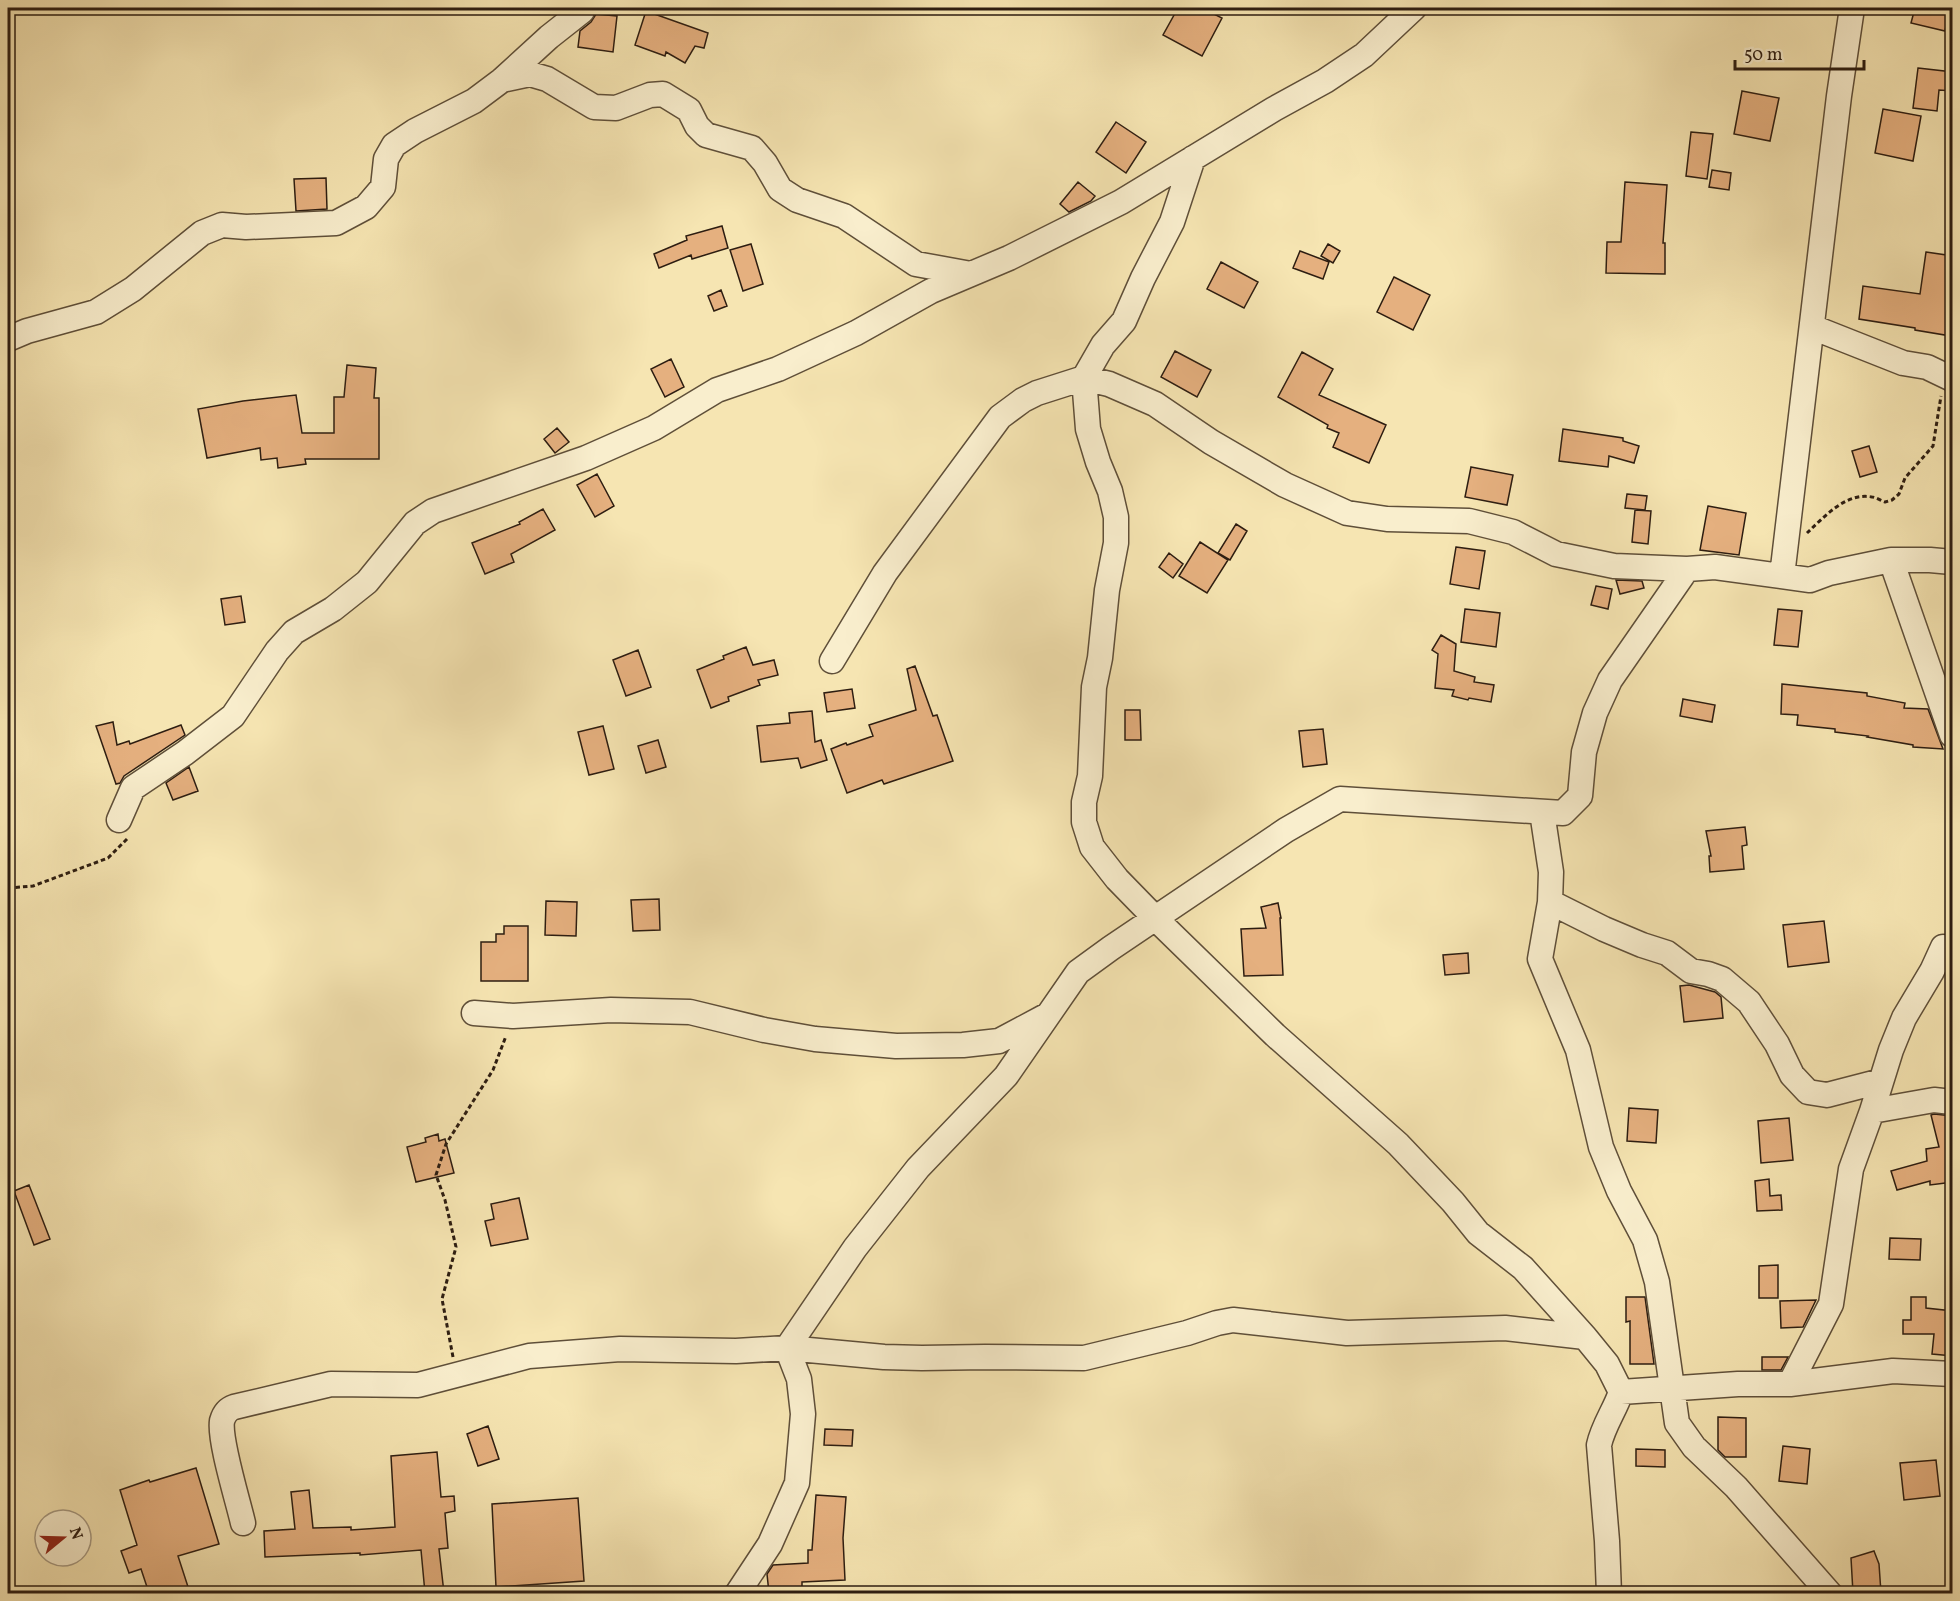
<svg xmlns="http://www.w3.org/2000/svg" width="1960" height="1601" viewBox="0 0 1960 1601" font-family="Vollkorn,serif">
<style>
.building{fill:#e5b07f;stroke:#2d1d11;stroke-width:1.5}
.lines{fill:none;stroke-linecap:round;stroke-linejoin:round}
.minor-casing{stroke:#5f4f39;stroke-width:27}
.path{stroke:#2d1d11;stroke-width:3;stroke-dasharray:4.5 3;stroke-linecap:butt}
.minor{stroke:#f9eecd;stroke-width:24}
</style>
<rect width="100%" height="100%" fill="#f6e5b2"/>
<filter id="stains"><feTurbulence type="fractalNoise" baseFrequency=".00333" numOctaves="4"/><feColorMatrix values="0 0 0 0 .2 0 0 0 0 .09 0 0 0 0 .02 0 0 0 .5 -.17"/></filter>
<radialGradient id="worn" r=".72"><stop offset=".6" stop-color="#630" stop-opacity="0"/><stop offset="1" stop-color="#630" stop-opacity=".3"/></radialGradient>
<path class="building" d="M1178 8H1202L1222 18 1202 56 1163 35Z
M1915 8H1950L1945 31 1911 23Z
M646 11 708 33 704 48 695 46 685 63 666 52 665 56 635 45Z
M596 14 617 16 613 52 578 47 580 31 591 22Z
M1918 68 1953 72V91L1939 90 1937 111 1913 108Z
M1742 91 1779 98 1770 141 1734 134Z
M1883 109 1921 116 1913 161 1875 153Z
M1116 122 1146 142 1126 173 1096 152Z
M1691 132 1713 134 1707 179 1686 176Z
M1712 170 1731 173 1729 190 1709 187Z
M326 178 327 209 296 211 294 179Z
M1078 182 1095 196 1091 201 1069 212 1060 204Z
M1625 182 1667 185 1663 243H1665V274L1606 273 1607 242H1621Z
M722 226 728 248 692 259 691 255 659 268 654 254 687 240 686 236Z
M751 244 763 284 743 291 730 250Z
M1328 244 1340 251 1333 263 1321 256Z
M1300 251 1329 262 1323 279 1293 268Z
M1926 252 1953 256 1951 336 1915 330V328L1859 319 1863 286 1920 294Z
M1221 262 1258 282 1244 308 1207 289Z
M1394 277 1430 295 1413 330 1377 312Z
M721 290 727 306 714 311 708 296Z
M1175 351 1211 370 1197 397 1161 377Z
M1302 352 1333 369 1319 395 1386 425 1369 463 1333 447 1339 433 1327 428 1328 425 1278 397Z
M671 359 684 387 665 397 651 369Z
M347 365 376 368 374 398H379V459H305L306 464 278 468 277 458 261 460 260 448 207 458 198 409 243 401 296 395 302 433H334V397H344Z
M557 428 569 442 555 453 544 439Z
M1563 429 1623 438V441L1639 446 1634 463 1609 456 1608 467 1559 461Z
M1869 446 1877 472 1860 477 1852 451Z
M1471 467 1513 475 1507 505 1465 497Z
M597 474 614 506 595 517 577 485Z
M1627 494 1647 496 1645 510 1625 508Z
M1708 506 1746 513 1739 555 1700 550Z
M543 509 555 530 511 554 514 562 485 574 472 543 520 524 519 522Z
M1635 510 1651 511 1648 544 1632 542Z
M1236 524 1247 531 1230 560 1218 553Z
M1200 542 1228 560 1207 593 1179 576Z
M1456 547 1485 551 1479 589 1450 584Z
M1169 553 1183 564 1173 578 1159 567Z
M1616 580 1642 581 1644 588 1620 594Z
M1596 586 1612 589 1608 609 1591 605Z
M241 596 245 622 225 625 221 599Z
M1465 609 1500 613 1496 647 1461 642Z
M1778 609 1802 611 1798 647 1774 645Z
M1441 635 1456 644 1454 671 1475 677 1474 682 1494 685 1491 702 1469 698 1468 700 1452 696 1454 690 1435 688 1438 654 1432 650Z
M746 647 753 665 774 660 778 675 758 680 760 685 728 697 729 701 711 708 697 670 724 659 723 656Z
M638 650 651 687 626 696 613 660Z
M915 666 933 716 937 715 953 761 884 784 882 780 847 793 831 749 846 743 847 745 873 736 869 725 916 710 907 669Z
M1782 684 1867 693V696L1905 703 1904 708 1928 709 1943 749 1913 747V745L1867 737 1868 736 1835 732V729L1797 725 1798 715 1781 714Z
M852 689 855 708 827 712 824 693Z
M1683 699 1715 705 1712 722 1680 716Z
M1125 710H1140L1141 740H1125Z
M812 711 815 742 821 740 827 760 801 768 798 758 761 762 757 726 790 723 789 713Z
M113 722 117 745 129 741 130 744 181 725 185 735 124 776 120 783 116 784 96 726Z
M603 726 614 769 589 775 578 732Z
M1323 729 1327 764 1303 767 1299 731Z
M658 740 666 767 646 773 638 746Z
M189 767 198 791 173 800 166 783Z
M1745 827 1747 845 1742 846 1744 869 1710 872 1709 856H1711L1706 831Z
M659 899 660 930 633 931 631 900Z
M546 901 577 902 576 936 545 935Z
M1278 903 1281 918H1280L1283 975 1244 976 1241 929 1266 928 1261 907Z
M1824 921 1829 962 1788 967 1783 925Z
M504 926H528V981H481V942H496V934H504Z
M1468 953 1469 973 1445 975 1443 955Z
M1689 985 1715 992 1721 997 1723 1018 1684 1022 1680 986Z
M1629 1108 1658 1110 1656 1143 1627 1141Z
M1934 1114 1953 1116V1182L1930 1185V1181L1897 1190 1891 1171 1927 1161 1926 1149 1939 1147 1931 1115Z
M1789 1118 1793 1160 1761 1163 1758 1121Z
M438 1134 439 1141 445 1139 454 1173 416 1182 407 1147 426 1142 425 1138Z
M1769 1179 1770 1196 1781 1195 1782 1210 1757 1211 1755 1181Z
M29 1185 50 1239 34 1245 14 1191Z
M519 1198 528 1239 491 1246 485 1221 494 1219 491 1204Z
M1890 1238 1921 1239 1920 1260 1889 1259Z
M1778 1265V1298H1759V1266Z
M1626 1297H1645L1654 1364H1630V1321L1626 1322Z
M1911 1297H1926V1308L1953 1311V1356L1932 1354 1934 1334H1903V1320H1911Z
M1816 1300 1803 1327 1781 1328 1780 1301Z
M1762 1357H1788L1781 1370H1762Z
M1718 1417 1746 1418V1457H1725L1718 1450Z
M488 1426 499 1459 478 1466 467 1434Z
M825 1429 853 1430 852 1446 824 1445Z
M1783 1446 1810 1449 1807 1484 1779 1481Z
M1636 1449 1665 1450V1467L1636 1466Z
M437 1452 441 1497 454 1496 455 1511 445 1513 448 1548 439 1549 444 1593H425L421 1550 360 1555V1553L265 1557 264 1531 295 1529 291 1492 309 1490 313 1528 351 1527V1530L395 1527 391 1456Z
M1936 1460 1940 1496 1904 1500 1900 1463Z
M196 1468 219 1544 178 1556 190 1593H149L141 1569 129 1573 121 1551 137 1545 120 1490 149 1480 150 1482Z
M816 1495 846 1497 843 1538 845 1580 802 1582V1593H769L767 1574 773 1565 808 1563V1550H812Z
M578 1498 584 1581 496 1587 492 1504Z
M1874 1551 1879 1564 1881 1593H1853L1851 1558Z"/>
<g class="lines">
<defs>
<path id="minor" d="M502 80 530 74 547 79 594 107 616 108 650 95 663 94 689 110 697 126 706 135 752 148 765 163 780 189 797 200 844 216 916 264 971 274
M1193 158 1172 222 1143 278 1124 321 1103 345 1084 378 1088 429 1098 462 1110 491 1116 517V543L1107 590 1100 658 1094 687 1090 776 1084 802V822L1092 847 1117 879 1155 918 1275 1035 1398 1144 1453 1202 1478 1233 1523 1268 1585 1337
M1812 327 1903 363 1927 367 1952 379
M8 339 27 331 96 312 133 289 202 233 222 225 246 227 336 223 366 207 383 187 386 159 394 145 415 131 474 101 502 80 549 37 582 11
M1891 560 1952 735
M1782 576 1839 96 1852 8
M832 661 885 573 1000 417 1023 400 1037 393 1084 378 1109 384 1155 404 1211 442 1285 485 1347 513 1387 519 1469 521 1513 532 1556 554 1614 566 1687 569
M1542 812 1551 872 1550 902 1540 959 1578 1050 1601 1147 1619 1191 1645 1240 1657 1282 1677 1423 1694 1447 1736 1487 1830 1594
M119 820 133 788 185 753 233 716 277 651 294 632 333 609 367 582 415 523 433 511 586 458 654 428 717 390 778 369 856 333 931 291 1009 258 1121 202 1274 109 1325 81 1364 55 1414 8
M1550 902 1604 929 1642 945 1667 953 1691 971 1708 974 1722 979 1749 1002 1777 1044 1792 1075 1808 1092 1827 1095 1881 1081
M474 1013 513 1016 611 1010 690 1012 764 1030 815 1039 896 1046 963 1045 999 1041 1044 1017
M1872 1111 1934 1100 1952 1102
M1790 1384 1831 1304 1851 1169 1872 1111 1891 1050 1904 1018 1932 971 1943 947
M1621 1392 1738 1384H1790L1893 1371 1952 1374
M243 1523C238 1501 219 1440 222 1421 224 1414 228 1409 234 1407L331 1384 418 1385 529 1356 620 1349 736 1351 787 1348 855 1248 918 1168 1006 1076 1078 972 1111 948 1286 830 1340 799 1563 813 1580 796 1584 752 1595 713 1610 680 1687 569 1715 567 1810 580 1829 573 1891 560H1930L1952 562
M737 1594 770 1544 797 1483 803 1414 799 1379 787 1348 884 1357 922 1358 985 1357 1084 1358 1187 1333 1217 1323 1233 1320 1347 1333 1505 1328 1585 1337 1607 1364 1621 1392C1615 1410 1603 1426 1599 1445L1607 1541 1609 1594"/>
</defs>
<use href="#minor" class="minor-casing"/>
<path class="path" d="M1807 533C1824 517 1846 492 1872 497 1876 497 1881 501 1885 502L1892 500 1899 494 1905 478 1933 446 1941 396
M8 888 33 886 108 858 127 839
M453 1357 442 1299 456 1247 445 1200 436 1175 446 1144 493 1070 506 1036"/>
<use href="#minor" class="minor"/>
</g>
<rect width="1960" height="1601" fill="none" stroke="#f6e5b2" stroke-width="30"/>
<rect x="9" y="9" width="1942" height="1583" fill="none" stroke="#2d1d11" stroke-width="3"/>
<rect x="15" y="15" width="1930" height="1571" fill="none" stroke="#2d1d11" stroke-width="1.5"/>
<g transform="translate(63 1538) rotate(71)"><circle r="28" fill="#f9eecd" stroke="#a79a82" stroke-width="1.5"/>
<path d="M0-4.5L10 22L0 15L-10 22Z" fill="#8f2418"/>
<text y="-9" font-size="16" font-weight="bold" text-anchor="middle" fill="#2d1d11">N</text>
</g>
<path d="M1735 60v9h129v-9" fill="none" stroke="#2d1d11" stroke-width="3"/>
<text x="1744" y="60" font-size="18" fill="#2d1d11" stroke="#f9eecd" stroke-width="4.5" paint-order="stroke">50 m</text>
<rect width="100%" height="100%" filter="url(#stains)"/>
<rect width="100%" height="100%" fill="url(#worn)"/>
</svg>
